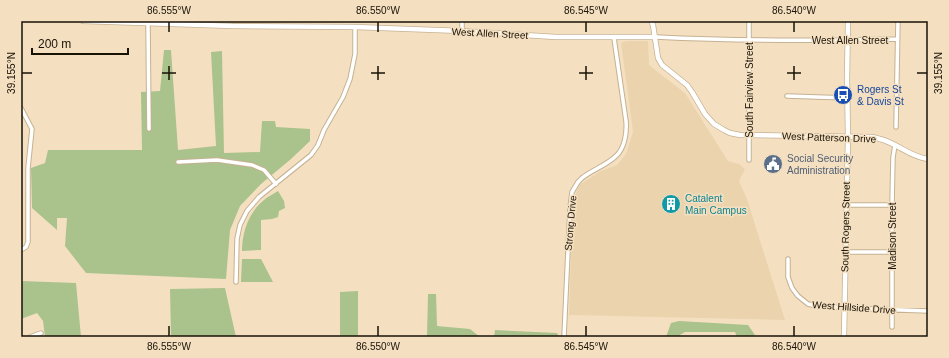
<svg xmlns="http://www.w3.org/2000/svg" width="949" height="358" viewBox="0 0 949 358" font-family="Helvetica,sans-serif">
<style>
.built{fill:#ebd4ad}
.green{fill:#aac28b}
.lines{fill:none;stroke-linecap:round;stroke-linejoin:round}
.minor-casing{stroke:#c5b293;stroke-width:5.5}
.tertiary-casing{stroke:#c5b293;stroke-width:6}
.minor{stroke:#fff;stroke-width:3.5}
.tertiary{stroke:#fff;stroke-width:4.5}
.ticks{fill:none;stroke:#191207;stroke-width:1.5}
.labels{text-anchor:middle;stroke-width:3;stroke-linejoin:round;paint-order:stroke}
.street-label{font-size:10px;fill:#191207;stroke:#f4e0c1}
.transit-label{font-size:10px;fill:#164399;stroke:#f4e0c1;text-anchor:start}
.service-label{font-size:10px;fill:#4e5e75;stroke:#f4e0c1;text-anchor:start}
.culture-label{font-size:10px;fill:#0d838f;stroke:#f4e0c1;text-anchor:start}
.neatline{fill:none;stroke:#191207;stroke-width:1.5}
.ticks-label{font-size:10px;text-anchor:middle;fill:#191207}
</style>
<rect width="100%" height="100%" fill="#f4e0c1"/>
<path class="built" d="M626 41H648L649 65 685 93 728 161 739 164 745 169 739 181 747 199 785 320 569 315 572 229 573 201 579 185 601 171 617 165 626 154 633 132 621 43Z"/>
<path class="green" d="M164 50H171L178 150 216 146 211 52 222 51 224 153 260 152 262 121H275L276 127 310 129V141L291 159 261 184 240 206 230 230 226 279 86 273 65 246 67 218H57V230L32 208 31 168 45 163 48 150H142L141 92 160 91Z
M278 191 284 201 285 208 279 211 278 217 272 219 261 220V250L242 251C242 232 249 212 264 200 268 196 274 194 278 191Z
M242 259H261L273 282H241Z
M21 281 76 283 81 337H45L43 321 37 313 21 319Z
M225 288 236 337H171L170 289Z
M358 291V337H340V292Z
M428 294H436L437 326 470 329 480 337H427Z
M679 321 748 325 755 335 749 337H737L735 332H685L680 335V337H666L671 323Z
M495 330 557 333 559 337H494Z"/>
<g class="lines">
<defs>
<path id="minor" d="M749 21V160
M148 24 149 129
M462 31V21
M656 37C736 41 817 41 897 39
M787 96 847 98
M21 108 32 129 28 168V242L26 247 21 250
M896 127 898 21
M178 162 217 160 252 165 264 170 276 184
M846 205H892
M845 252H892
M788 259V277L792 288 798 296 808 304 816 306 847 308 928 311
M236 282 237 239 240 225 247 211 259 197 311 155 318 145 324 130 343 97 350 79 355 54V27
M892 327V205L893 157 895 145
M30 337 41 333
M564 337 570 207 572 192 578 182 582 178C592 170 607 165 616 156 625 148 627 132 626 121L614 38"/>
<path id="tertiary" d="M83 21 233 26 355 27 462 31 556 37H656
M651 21 653 25 658 58 662 65 687 85 692 92 705 114 714 124 724 130 730 133 740 135 871 137C874 137 877 138 880 139 897 143 910 157 928 159
M844 337 848 136 847 79 848 21"/>
</defs>
<use href="#minor" class="minor-casing"/>
<use href="#tertiary" class="tertiary-casing"/>
<use href="#minor" class="minor"/>
<use href="#tertiary" class="tertiary"/>
</g>
<path class="ticks" d="M169 22V32M378 22V32M586 22V32M794 22V32M169 66V80M378 66V80M586 66V80M794 66V80M22 73H32M162 73H176M371 73H385M579 73H593M787 73H801M917 73H927M169 326V336M378 326V336M586 326V336M794 326V336"/>
<defs>
<symbol id="bus-disc" viewBox="-11 -11 22 22"><circle r="9.5" fill="#1a4fb4" stroke="#f4e0c1"/><path d="M-5-6H5V4H4V6H2V4H-2V6H-4V4H-5ZM-3.5-4V0h7V-4ZM-3.5 1.2v1.5H-2V1.2ZM2 1.2v1.5H3.5V1.2Z" fill="#fff"/></symbol>
<symbol id="civic-disc" viewBox="-11 -11 22 22"><circle r="9.5" fill="#5c6f8a" stroke="#f4e0c1"/><path d="M-.6-6.5H3V-4.5H.6V-3L4-1V1h2V6H-6V1h2V-1L-.6-3ZM-1.2 2.5V6h2.4V2.5Z" fill="#fff"/></symbol>
<symbol id="building-disc" viewBox="-11 -11 22 22"><circle r="9.5" fill="#0f9aa8" stroke="#f4e0c1"/><path d="M-4-6H4V6H1V3H-1V6H-4ZM-2.5-4.3h1.7v1.8h-1.7ZM.8-4.3h1.7v1.8H.8ZM-2.5-1h1.7V.8h-1.7ZM.8-1h1.7V.8H.8Z" fill="#fff"/></symbol>
</defs>
<g fill-rule="evenodd">
<use href="#bus-disc" x="832" y="84" width="22" height="22"/>
<use href="#civic-disc" x="762" y="153" width="22" height="22"/>
<use href="#building-disc" x="660" y="193" width="22" height="22"/>
</g>
<g class="labels">
<g class="street-label">
<text transform="translate(490 33) rotate(3)" y="4">West Allen Street</text>
<text x="850" y="44">West Allen Street</text>
<text transform="translate(749 90) rotate(-90)" y="4">South Fairview Street</text>
<text transform="translate(829 137) rotate(2)" y="4">West Patterson Drive</text>
<text transform="translate(570 223) rotate(-85)" y="4">Strong Drive</text>
<text transform="translate(845 227) rotate(-89)" y="4">South Rogers Street</text>
<text transform="translate(892 236) rotate(-90)" y="4">Madison Street</text>
<text transform="translate(854 307) rotate(4)" y="4">West Hillside Drive</text>
</g>
<g class="transit-label">
<text x="857" y="93">Rogers St<tspan x="857" dy="12">&amp; Davis St</tspan></text>
</g>
<g class="service-label">
<text x="787" y="162">Social Security<tspan x="787" dy="12">Administration</tspan></text>
</g>
<g class="culture-label">
<text x="685" y="202">Catalent<tspan x="685" dy="12">Main Campus</tspan></text>
</g>
</g>
<rect width="949" height="358" fill="none" stroke="#f4e0c1" stroke-width="44"/>
<path d="M32 48v6h96v-6" fill="none" stroke="#191207" stroke-width="2"/>
<text x="38" y="48" font-size="12" fill="#191207" stroke="#f4e0c1" stroke-width="3" paint-order="stroke">200 m</text>
<rect x="22" y="22" width="905" height="314" class="neatline"/>
<g class="ticks-label">
<text x="169" y="14">86.555°W</text>
<text x="378" y="14">86.550°W</text>
<text x="586" y="14">86.545°W</text>
<text x="794" y="14">86.540°W</text>
<text transform="translate(11 73) rotate(-90)" y="4">39.155°N</text>
<text transform="translate(938 73) rotate(-90)" y="4">39.155°N</text>
<text x="169" y="350">86.555°W</text>
<text x="378" y="350">86.550°W</text>
<text x="586" y="350">86.545°W</text>
<text x="794" y="350">86.540°W</text>
</g>
</svg>
